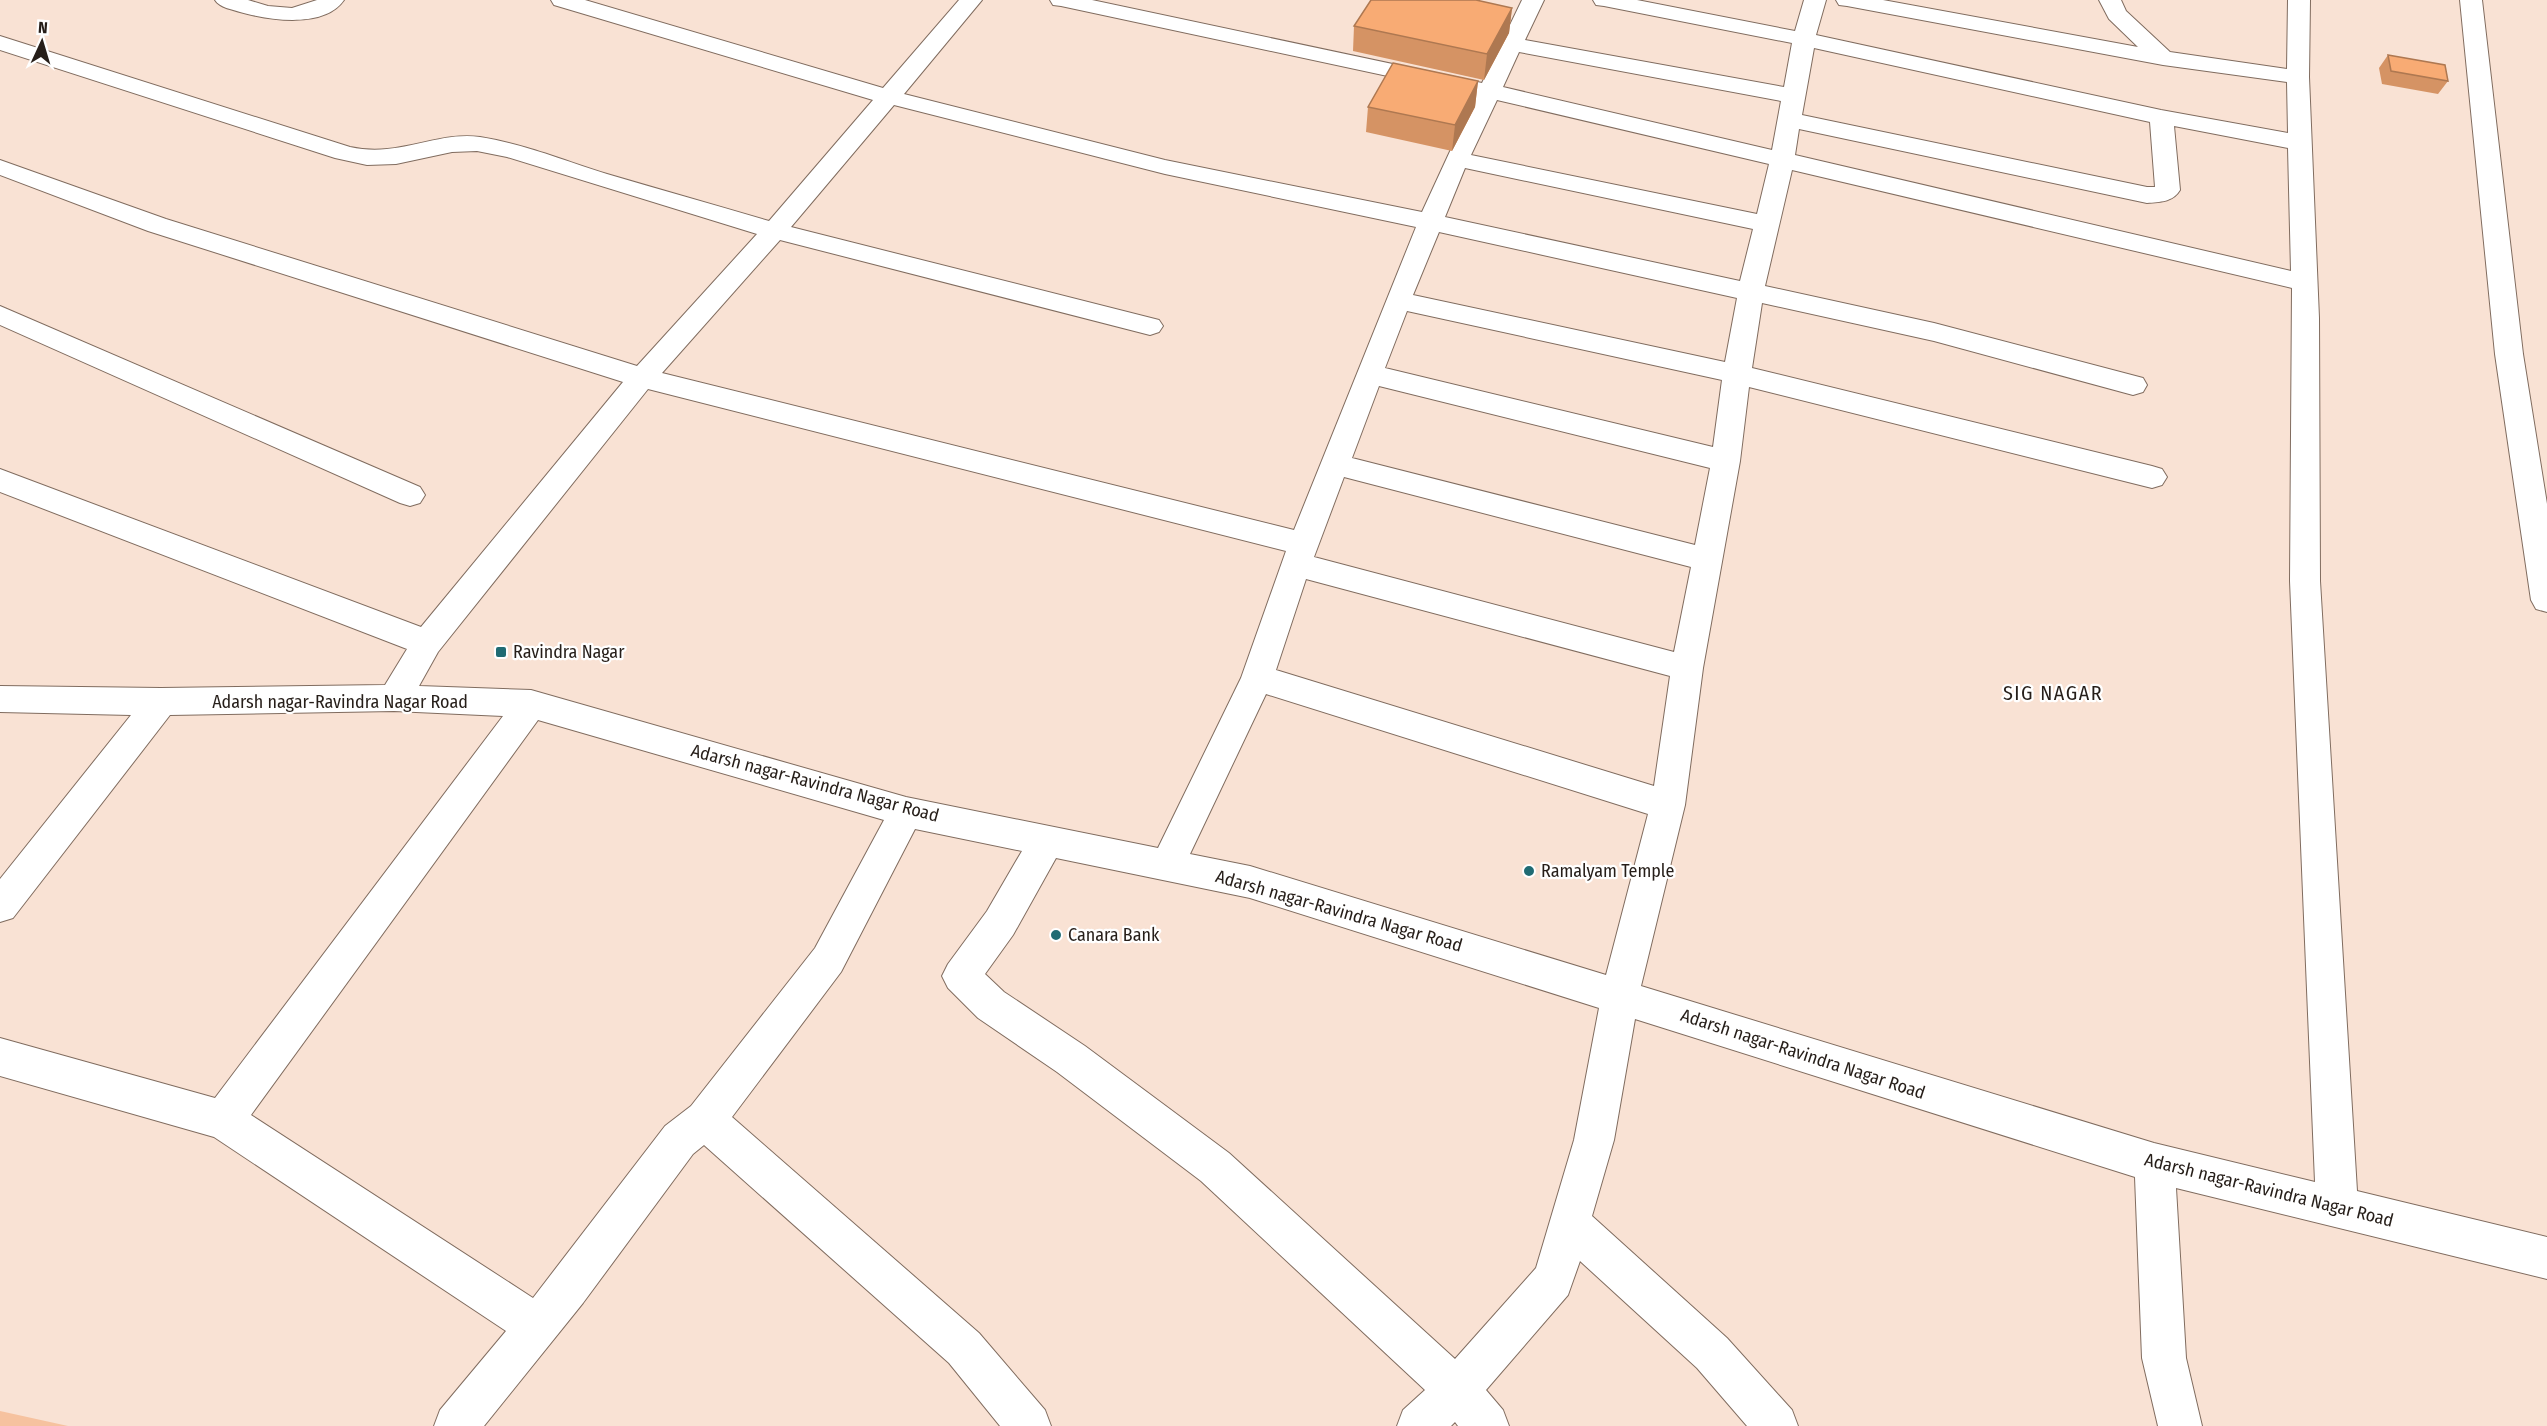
<svg xmlns="http://www.w3.org/2000/svg" width="2547" height="1426" viewBox="0 0 2547 1426" font-family="'Fira Sans Condensed',sans-serif">
<style>
.green{fill:#f6c29f}
.lines{fill:none;stroke-linecap:round;stroke-linejoin:round}
.minor-casing{stroke:#806c5f;stroke-width:2}
.minor{fill:#fff;fill-rule:evenodd}
.wall{fill:#d59364}
.shaded-wall{fill:#ae7851}
.building{fill:#f8ab74;stroke:#ae7851;stroke-width:1.5}
.poi-dot{fill:#206b73;stroke:#fff;stroke-width:2}
.labels{text-anchor:middle;stroke-width:4.5;stroke-linejoin:round;paint-order:stroke}
.poi-label{font-size:18px;fill:#261e19;stroke:#fff;text-anchor:start}
.street-label{font-size:18px;fill:#261e19;stroke:#fff}
.neighbourhood-label{font-size:20px;letter-spacing:1.5px;fill:#261e19;stroke:#fff}
</style>
<rect width="100%" height="100%" fill="#f9e2d4"/>
<path class="green" d="M0 1411 68 1426H0Z"/>
<g class="lines">
<defs>
<path id="minor" d="M215 0H248L268 6 292 8 317 0H344C324 29 269 20 240 12 232 9 220 8 215 0Z
M551 0H585L883 88 959 0H982L904 94 1165 160 1422 212 1476 95 1061 6 1053 5 1050 0H1092L1482 83 1522 0H1544L1525 40 1784 87 1792 43 1604 6 1596 5 1593 0H1637L1795 31 1804 0H1826L1816 35 2161 110 2288 133 2287 82 2163 65 1847 6 1839 5 1836 0H1883L2138 47 2109 19 2099 0H2121L2126 11 2170 52 2287 69 2288 0H2310L2309 77 2319 318 2320 581 2357 1191 2547 1237V1279L2176 1188 2186 1358 2202 1426H2158L2142 1358 2135 1177 1635 1019 1614 1140 1592 1216 1727 1338 1792 1410 1798 1426H1747L1697 1368 1580 1261 1568 1295 1486 1390 1503 1410 1509 1426H1458L1455 1422 1451 1426H1397L1403 1410 1425 1390 1201 1181 1057 1072 978 1018 948 988 942 976 948 964 987 911 1022 851 915 829 841 972 732 1117 979 1333 1045 1410 1051 1426H1000L949 1363 704 1145 693 1154 583 1303 484 1426H434L440 1410 506 1331 214 1137 0 1076V1038L215 1098 503 716 394 711 170 715 13 918 0 922V879L131 715 0 712V686L161 688 385 685 407 649 0 492V469L421 627 623 382 148 231 0 175V160L166 219 637 366 757 234 507 157 477 151 452 152 396 164 367 165 335 158 0 50V36L350 147C399 158 437 131 480 137 524 144 565 161 607 174 661 190 715 205 769 221L873 100 554 5ZM1814 48 2150 122 2155 187H2147L1802 115ZM1519 52 1781 101 1772 150 1503 87ZM1497 100 1769 164 1757 214 1471 155ZM894 105 1165 174 1416 227 1294 530 662 373 780 240 1150 335 1159 332 1163 326 1159 320 791 227ZM2174 126 2288 148 2291 271 1795 155 1799 129 2147 203C2160 202 2173 202 2180 190ZM1465 168 1753 229 1740 281 1445 217ZM1792 170 2292 288 2290 581 2315 1182 2154 1143 1641 986 1685 805 1703 668 1740 461 1749 387 2152 488 2162 485 2167 477 2162 469 2152 466 1752 368 1762 303 1934 341 2133 395 2143 392 2147 385 2143 378 1934 323 1765 286ZM1439 232 1737 298 1725 362 1413 295ZM1407 311 1722 380 1713 447 1385 368ZM1379 386 1710 468 1695 545 1352 458ZM648 389 1286 551 1241 678 1158 848 906 797 531 690 419 686 438 652ZM1344 477 1691 567 1674 652 1314 557ZM1306 579 1670 676 1654 786 1276 670ZM1266 694 1648 814 1606 975 1250 866 1190 854ZM538 720 884 820 815 948 691 1106 665 1126 533 1298 251 1115ZM1056 858 1250 898 1599 1008 1574 1140 1536 1268 1455 1359 1229 1153 1085 1046 1004 992 985 974 1013 935Z
M2460 0H2482L2523 354 2547 504V612L2536 609 2531 600 2495 354Z
M0 306 420 487 425 495 420 503 410 506 400 503 0 325Z"/>
</defs>
<use href="#minor" class="minor-casing"/>
<use href="#minor" class="minor"/>
</g>
<path class="wall" d="M1512 8 1509 33 1484 80 1353 51 1354 26Z
M2388 55 2448 81 2438 94 2382 84 2379 68Z
M1478 81 1475 107 1452 151 1366 132 1368 107Z"/>
<path class="shaded-wall" d="M1512 8 1509 33 1484 80 1487 54Z
M1478 81 1475 107 1452 151 1455 125Z"/>
<path class="building" d="M1371 0H1476L1512 8 1487 54 1354 26Z
M2388 55 2445 65 2448 81 2391 71Z
M1393 63 1478 81 1455 125 1368 107Z"/>
<g class="poi-dot">
<rect x="495" y="646" width="12" height="12" rx="3"/>
<circle cx="1529" cy="871" r="6"/>
<circle cx="1056" cy="935" r="6"/>
</g>
<g class="labels">
<g class="poi-label">
<text x="513" y="658">Ravindra Nagar</text>
<text x="1541" y="877">Ramalyam Temple</text>
<text x="1068" y="941">Canara Bank</text>
</g>
<g class="street-label">
<text x="340" y="708">Adarsh nagar-Ravindra Nagar Road</text>
<text transform="translate(815 783) rotate(15)" y="6">Adarsh nagar-Ravindra Nagar Road</text>
<text transform="translate(1339 911) rotate(16)" y="6">Adarsh nagar-Ravindra Nagar Road</text>
<text transform="translate(1803 1054) rotate(18)" y="6">Adarsh nagar-Ravindra Nagar Road</text>
<text transform="translate(2269 1190) rotate(14)" y="6">Adarsh nagar-Ravindra Nagar Road</text>
</g>
<g class="neighbourhood-label">
<text x="2053" y="700">SIG NAGAR</text>
</g>
</g>
<g transform="translate(42 42) rotate(4)" stroke="#ffffff" stroke-width="4.5" paint-order="stroke">
<path d="M0-4.5L10 22L0 15L-10 22Z" fill="#261e19"/>
<text y="-9" font-size="16" font-weight="bold" text-anchor="middle" fill="#261e19">N</text>
</g>
</svg>
